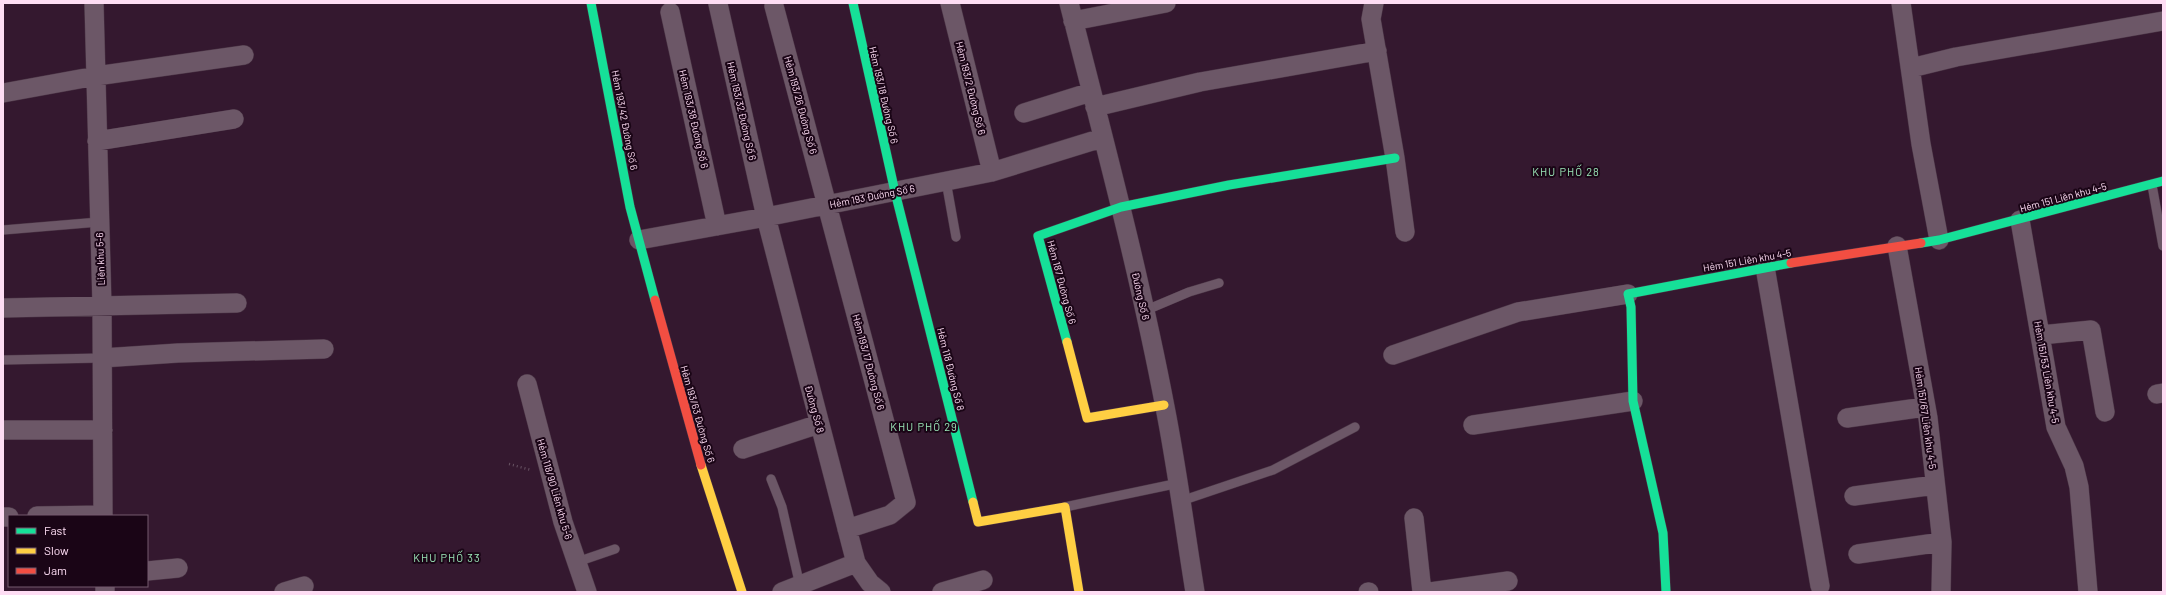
<svg xmlns="http://www.w3.org/2000/svg" width="2166" height="595" viewBox="0 0 2166 595" font-family="Barlow,sans-serif">
<style>
.lines{fill:none;stroke-linecap:round;stroke-linejoin:round}
.lane-casing{stroke:#4b3546;stroke-width:10}
.street-casing{stroke:#4b3546;stroke-width:20}
.fast-casing{stroke:#4b3546;stroke-width:10}
.slow-casing{stroke:#4b3546;stroke-width:10}
.jam-casing{stroke:#4b3546;stroke-width:10}
.path{stroke:#685464;stroke-width:2.5;stroke-dasharray:1 3;stroke-linecap:butt}
.lane{stroke:#6c5767;stroke-width:9}
.street{stroke:#6c5767;stroke-width:19}
.fast{stroke:#16e098;stroke-width:9}
.slow{stroke:#ffcf43;stroke-width:9}
.jam{stroke:#f24e42;stroke-width:9}
.labels{text-anchor:middle;stroke-width:4;stroke-linejoin:round;paint-order:stroke}
.street-label{font-size:10px;fill:#feddf4;stroke:#1a0516}
.neighbourhood-label{font-size:11px;letter-spacing:1px;fill:#9be7b8;stroke:#1a0516}
</style>
<rect width="100%" height="100%" fill="#34182f"/>
<g class="lines">
<defs>
<path id="lane" d="M946 181 956 237
M2152 185 2163 246
M3 230 99 222
M1144 311 1189 292 1219 283
M3 360 102 358
M771 479 782 507 798 577 802 584
M1181 501 1273 470 1355 427
M1065 507 1179 483
M577 562 615 549"/>
<path id="street" d="M94 3 102 306 103 516
M950 3 992 172
M1069 3C1103 137 1139 271 1165 407 1177 468 1185 530 1195 592
M1374 3 1371 19 1395 158 1405 232
M1901 3 1921 144 1939 240
M718 4 766 217 856 563 870 583 881 592
M774 6 906 502 890 515 847 529
M670 12 717 226
M1073 21 1166 3
M1911 68 1956 57 2163 21
M3 93 96 76 244 55
M1095 107 1200 82 1377 51
M1024 113 1091 92
M97 141 234 119
M2020 220 2056 427 2074 466 2079 487 2088 592
M639 240 766 217 992 172 1102 138
M1897 246 1928 418 1942 542 1941 592
M1765 267 1820 586
M3 308 237 303
M2041 335 2091 330 2105 412
M1393 355 1518 312 1628 294
M102 358 178 353 324 349
M527 384 563 522 587 592
M2157 394 2163 393
M1847 418 1925 407
M1473 425 1633 401
M3 430H103
M743 449 819 424
M1854 496 1935 485
M37 516 103 515
M3 517H9
M1414 518 1422 592
M1858 554 1942 542
M147 571 178 568
M105 586V592
M284 592 304 586
M782 592 856 563
M942 592 983 580
M1368 592H1369
M1430 592 1508 581"/>
<path id="fast" d="M591 3 630 207 655 300
M853 3 895 192 973 502
M1921 243 1939 240 2163 181
M1067 342 1038 236 1121 207 1229 185 1395 158
M1666 592 1663 533 1633 401 1631 307 1628 294 1791 263"/>
<path id="slow" d="M1067 342 1087 418 1164 405
M701 465 742 592
M973 502 978 522 1065 507 1079 592"/>
<path id="jam" d="M1791 263 1921 243
M655 300 701 465"/>
</defs>
<use href="#lane" class="lane-casing"/>
<use href="#street" class="street-casing"/>
<use href="#fast" class="fast-casing"/>
<use href="#slow" class="slow-casing"/>
<use href="#jam" class="jam-casing"/>
<path class="path" d="M509 464 531 470"/>
<use href="#lane" class="lane"/>
<use href="#street" class="street"/>
<use href="#fast" class="fast"/>
<use href="#slow" class="slow"/>
<use href="#jam" class="jam"/>
</g>
<g class="labels">
<g class="street-label">
<text transform="translate(971 88) rotate(76)" y="4">Hẻm 193/2 Đường Số 6</text>
<text transform="translate(884 95) rotate(77)" y="4">Hẻm 193/18 Đường Số 6</text>
<text transform="translate(801 105) rotate(75)" y="4">Hẻm 193/26 Đường Số 6</text>
<text transform="translate(742 111) rotate(77)" y="4">Hẻm 193/32 Đường Số 6</text>
<text transform="translate(694 119) rotate(77)" y="4">Hẻm 193/38 Đường Số 6</text>
<text transform="translate(625 120) rotate(79)" y="4">Hẻm 193/42 Đường Số 6</text>
<text transform="translate(872 196) rotate(-11)" y="4">Hẻm 193 Đường Số 6</text>
<text transform="translate(2063 197) rotate(-15)" y="4">Hẻm 151 Liên khu 4-5</text>
<text transform="translate(100 259) rotate(-92)" y="4">Liên khu 5-6</text>
<text transform="translate(1747 260) rotate(-10)" y="4">Hẻm 151 Liên khu 4-5</text>
<text transform="translate(1062 282) rotate(75)" y="4">Hẻm 187 Đường Số 6</text>
<text transform="translate(1141 296) rotate(77)" y="4">Đường Số 6</text>
<text transform="translate(869 362) rotate(75)" y="4">Hẻm 193/17 Đường Số 6</text>
<text transform="translate(951 369) rotate(76)" y="4">Hẻm 118 Đường Số 8</text>
<text transform="translate(2047 372) rotate(80)" y="4">Hẻm 151/53 Liên khu 4-5</text>
<text transform="translate(815 409) rotate(75)" y="4">Đường Số 8</text>
<text transform="translate(698 414) rotate(74)" y="4">Hẻm 193/63 Đường Số 6</text>
<text transform="translate(1926 418) rotate(82)" y="4">Hẻm 151/67 Liên khu 4-5</text>
<text transform="translate(555 489) rotate(74)" y="4">Hẻm 118/90 Liên khu 5-6</text>
</g>
<g class="neighbourhood-label">
<text x="1566" y="176">KHU PHỐ 28</text>
<text x="924" y="431">KHU PHỐ 29</text>
<text x="447" y="562">KHU PHỐ 33</text>
</g>
</g>
<rect width="2166" height="595" fill="none" stroke="#feddf4" stroke-width="8"/>
<rect x="8" y="515" width="140" height="72" fill="#1a0516" stroke="#755b6f"/>
<rect x="16" y="528" width="20" height="6" fill="#16e098" stroke="#755b6f"/>
<text x="44" y="535" font-size="12" fill="#feddf4">Fast</text>
<rect x="16" y="548" width="20" height="6" fill="#ffcf43" stroke="#755b6f"/>
<text x="44" y="555" font-size="12" fill="#feddf4">Slow</text>
<rect x="16" y="568" width="20" height="6" fill="#f24e42" stroke="#755b6f"/>
<text x="44" y="575" font-size="12" fill="#feddf4">Jam</text>
</svg>
